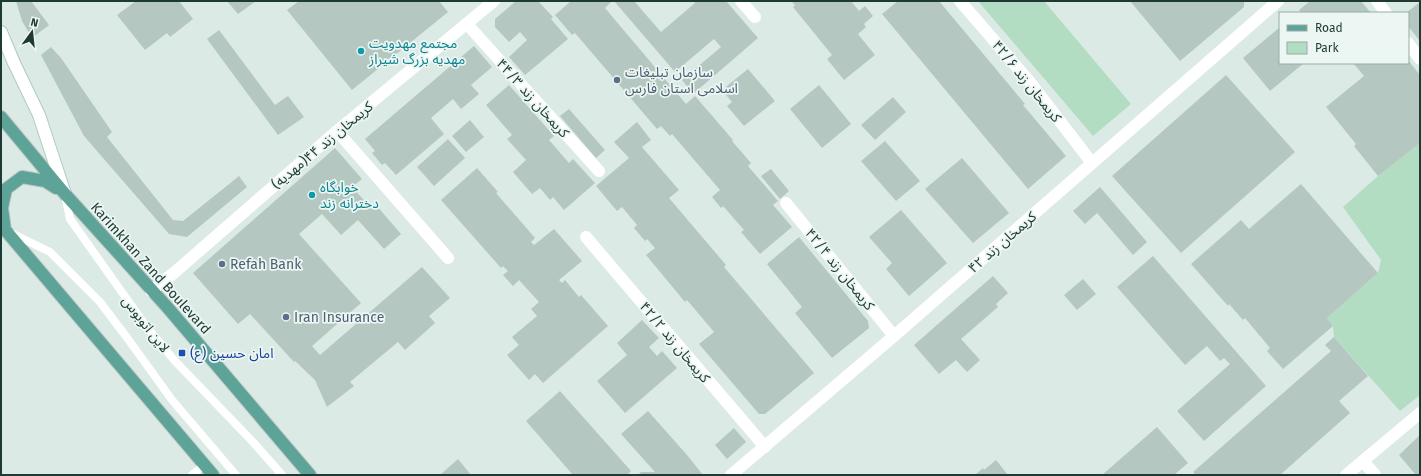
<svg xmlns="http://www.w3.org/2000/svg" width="1421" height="476" viewBox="0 0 1421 476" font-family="'Fira Sans','Noto Sans Arabic',sans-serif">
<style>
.green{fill:#b3ddc2}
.building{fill:#b4c7c1}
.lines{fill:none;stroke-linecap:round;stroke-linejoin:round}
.secondary-casing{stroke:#afcac3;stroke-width:14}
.primary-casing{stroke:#bbc4c2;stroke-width:14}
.service{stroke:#fff;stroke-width:8}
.minor{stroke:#fff;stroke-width:12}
.tertiary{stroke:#fff;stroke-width:12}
.secondary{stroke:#fff;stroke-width:12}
.primary{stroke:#5da398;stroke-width:12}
.culture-dot{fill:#0f9aa8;stroke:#ecf6f2;stroke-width:1.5}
.service-dot{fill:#5c6f8a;stroke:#ecf6f2;stroke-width:1.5}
.transit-dot{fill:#1a4fb4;stroke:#ecf6f2;stroke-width:1.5}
.labels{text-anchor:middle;stroke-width:3.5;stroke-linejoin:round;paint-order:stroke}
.culture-label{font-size:14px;fill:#0d838f;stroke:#ecf6f2;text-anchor:start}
.service-label{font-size:14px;fill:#4e5e75;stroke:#ecf6f2;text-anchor:start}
.street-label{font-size:14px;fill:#1d3a35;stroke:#ecf6f2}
.transit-label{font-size:14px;fill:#164399;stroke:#ecf6f2;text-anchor:start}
</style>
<rect width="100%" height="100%" fill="#dceae5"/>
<path class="green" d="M978 1H1044L1131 104 1093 136Z
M1420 143V395L1400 411 1334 337 1333 326 1327 318 1378 273 1381 260 1343 207 1378 176Z"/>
<path class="building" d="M16 1H31L49 25 32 38 22 21Z
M136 1H179L193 19 170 37 167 33 145 50 117 15Z
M227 1H256L238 14Z
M299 1H439L448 12 352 90 287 10Z
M516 1H538L553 17 551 19 568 39 525 75 509 57 527 40 520 32 509 42 495 27V19Z
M571 1H612L605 8 686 104 695 96 733 140 732 141 751 163 748 166 778 201 773 205 792 227 760 254 741 232 744 230 723 206 721 208 712 197 720 190 672 134 670 136 661 126 657 129 575 33 572 35 555 15Z
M614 1H634L661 32 695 3 694 1H726L758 38 693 94 682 80 721 47 714 39 675 72Z
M791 1H851L859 11 865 6 873 16 864 24 866 27 858 34 875 55 844 80 827 59 832 55 793 7 795 5Z
M898 1H939L1025 104 1023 105 1066 156 1028 189 882 14Z
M1130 1H1244V7L1180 61Z
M1310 1H1361L1371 13H1301L1299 10Z
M1420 2V41L1408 26V13H1406Z
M1280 27V63H1304L1270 91 1243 58Z
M219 30 275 105 288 96 304 117 278 135 207 39Z
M474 46 492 67 471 85 479 94 461 109 453 99 431 118 444 134 396 175 385 163 382 165 372 153 375 151 365 139Z
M51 47 61 58 112 132 107 137 173 220 183 221 239 176 247 187 187 237 169 234 84 136 41 55Z
M1408 60 1420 75V143L1378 176 1354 146 1356 144 1326 107 1364 76 1353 63H1408Z
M748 69 775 101 744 126 727 106 732 102 722 90Z
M1226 75 1295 152 1181 253 1112 176Z
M509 85 554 136 549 140 569 163 573 159 595 183 564 210 553 197 550 200 540 188 532 194 513 172 526 160 507 139 512 135 486 105Z
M819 85 851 124 822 148 790 109Z
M893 97 906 112 875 140 861 125Z
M569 109 605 150 596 158 560 116Z
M470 120 484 137 466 152 452 136Z
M637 122 651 140 642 147 679 190 669 198 726 265 724 267 814 373 765 414H759L699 344 714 332 687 300 685 302 646 255 655 248 647 239 645 241 634 228 637 225 622 207 617 211 596 186 629 158 614 142Z
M448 139 465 158 434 186 417 167Z
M885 141 920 181 896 201 861 161Z
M335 148 362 179 352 187 372 209 376 205 401 234 384 249 358 220 341 235 322 214 299 234 361 303 312 346 320 355 422 267 450 298 429 316 435 323 405 350 398 342 350 382 354 386 327 407 315 380 295 361 294 362 250 314 238 324 193 273Z
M962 158 1009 213 973 243 925 189Z
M477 168 498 192 496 193 535 238 531 242 534 245 554 229 582 261 559 280 562 283 565 280 579 297 581 295 608 326 543 383 535 374 529 380 507 355 519 345 512 337 537 316 531 309 539 302 519 280 513 286 503 275 508 271 503 266 501 268 441 200Z
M771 169 789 191 780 199 761 176Z
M1301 184 1378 273 1327 318 1333 326 1283 369 1267 351 1270 348 1245 318 1243 320 1229 304 1228 306 1191 264 1241 220 1249 229Z
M1100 187 1147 242 1133 255 1097 213 1085 224 1073 211Z
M901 210 947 263 909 296 886 269 892 263 869 237Z
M799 237 868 321 869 328 832 358 795 313 802 307 767 264Z
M1153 256 1266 386 1204 441 1177 411 1230 364 1224 358 1220 361 1207 346 1185 365 1117 287Z
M993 276 1008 293 996 304 998 307 961 339 980 360 967 372 956 360 939 374 914 345Z
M1083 279 1096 294 1077 310 1064 295Z
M642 320 659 338 649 347 657 356 662 351 677 368 625 413 597 381 627 355 617 343Z
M1334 337 1368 376 1339 401 1350 413 1280 475H1196L1193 472 1331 351 1325 345Z
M560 391 631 471 627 475H573L526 421Z
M648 411 687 455 703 475H638L641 472H655L621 434Z
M1157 427 1188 463 1174 475H1102Z
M734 428 746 442 727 459 715 445Z
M1420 435V475H1416L1399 455Z
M458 459 471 475H440Z
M996 460 1008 475H975L983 468 984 470Z"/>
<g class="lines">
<defs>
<path id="secondary" d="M1 32 14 63 39 115 65 194"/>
<path id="primary" d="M1 117 65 194 168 308 310 475
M1 225 213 475
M5 230 2 208 6 189 22 177 45 181 56 188"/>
</defs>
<use href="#secondary" class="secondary-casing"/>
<use href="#primary" class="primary-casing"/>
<path class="service" d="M65 195 70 219 146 326 174 360 253 442 282 475
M9 232 50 252 100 302 128 339 172 400 236 475
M192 475 204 465"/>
<path class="minor" d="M741 1 755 17
M960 1 1029 81 1092 163
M1377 1 1386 13
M467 24 599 171
M1408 43 1420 59
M337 131 448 258
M786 203 894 336
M586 237 765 447
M1363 461 1375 475"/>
<path class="tertiary" d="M151 291 175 272 337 131 494 1
M731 475 894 336 1278 1
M1346 475 1420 413"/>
<use href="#secondary" class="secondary"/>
<use href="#primary" class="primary"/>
</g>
<g class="culture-dot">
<circle cx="361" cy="51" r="4"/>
<circle cx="312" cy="195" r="4"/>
</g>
<g class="service-dot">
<circle cx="617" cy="80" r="4"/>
<circle cx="222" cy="264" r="4"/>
<circle cx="286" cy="317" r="4"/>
</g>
<rect class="transit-dot" x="178" y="349" width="8" height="8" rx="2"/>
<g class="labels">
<g class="culture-label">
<text x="369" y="48">مجتمع مهدویت<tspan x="369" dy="16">مهدیه بزرگ شیراز</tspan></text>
<text x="320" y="192">خوابگاه<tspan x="320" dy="16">دخترانه زند</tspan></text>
</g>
<g class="service-label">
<text x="625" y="77">سازمان تبلیغات<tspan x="625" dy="16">اسلامی استان فارس</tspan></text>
<text x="230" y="269">Refah Bank</text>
<text x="294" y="322">Iran Insurance</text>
</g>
<g class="street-label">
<text transform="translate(1027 81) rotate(51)" y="5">کریمخان زند ۴۲/۶</text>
<text transform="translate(533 98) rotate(48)" y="5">کریمخان زند ۴۴/۳</text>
<text transform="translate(322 145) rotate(-40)" y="5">کریمخان زند ۴۴(مهدیه)</text>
<text transform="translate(1002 242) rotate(-41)" y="5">کریمخان زند ۴۲</text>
<text transform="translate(151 268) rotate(48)" y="5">Karimkhan Zand Boulevard</text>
<text transform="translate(840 269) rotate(51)" y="5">کریمخان زند ۴۲/۴</text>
<text transform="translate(146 324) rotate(52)" y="5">لاین اتوبوس</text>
<text transform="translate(675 342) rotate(50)" y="5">کریمخان زند ۴۲/۲</text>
</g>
<g class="transit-label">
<text x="190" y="358">امان حسین (ع)</text>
</g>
</g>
<rect width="1421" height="476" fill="none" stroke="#1d3a35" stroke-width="4"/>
<rect x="1279" y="12" width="130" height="52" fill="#ecf6f2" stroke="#99aba6"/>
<rect x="1287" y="25" width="20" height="6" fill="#5da398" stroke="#99aba6"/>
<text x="1315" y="32" font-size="12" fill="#1d3a35">Road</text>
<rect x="1287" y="42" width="20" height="12" fill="#b3ddc2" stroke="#99aba6"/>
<text x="1315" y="52" font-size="12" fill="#1d3a35">Park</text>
<g transform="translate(32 32) rotate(15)" stroke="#ecf6f2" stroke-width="3" paint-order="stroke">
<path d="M0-3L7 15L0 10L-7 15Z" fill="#1d3a35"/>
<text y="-6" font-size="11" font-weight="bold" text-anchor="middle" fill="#1d3a35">N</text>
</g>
</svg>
